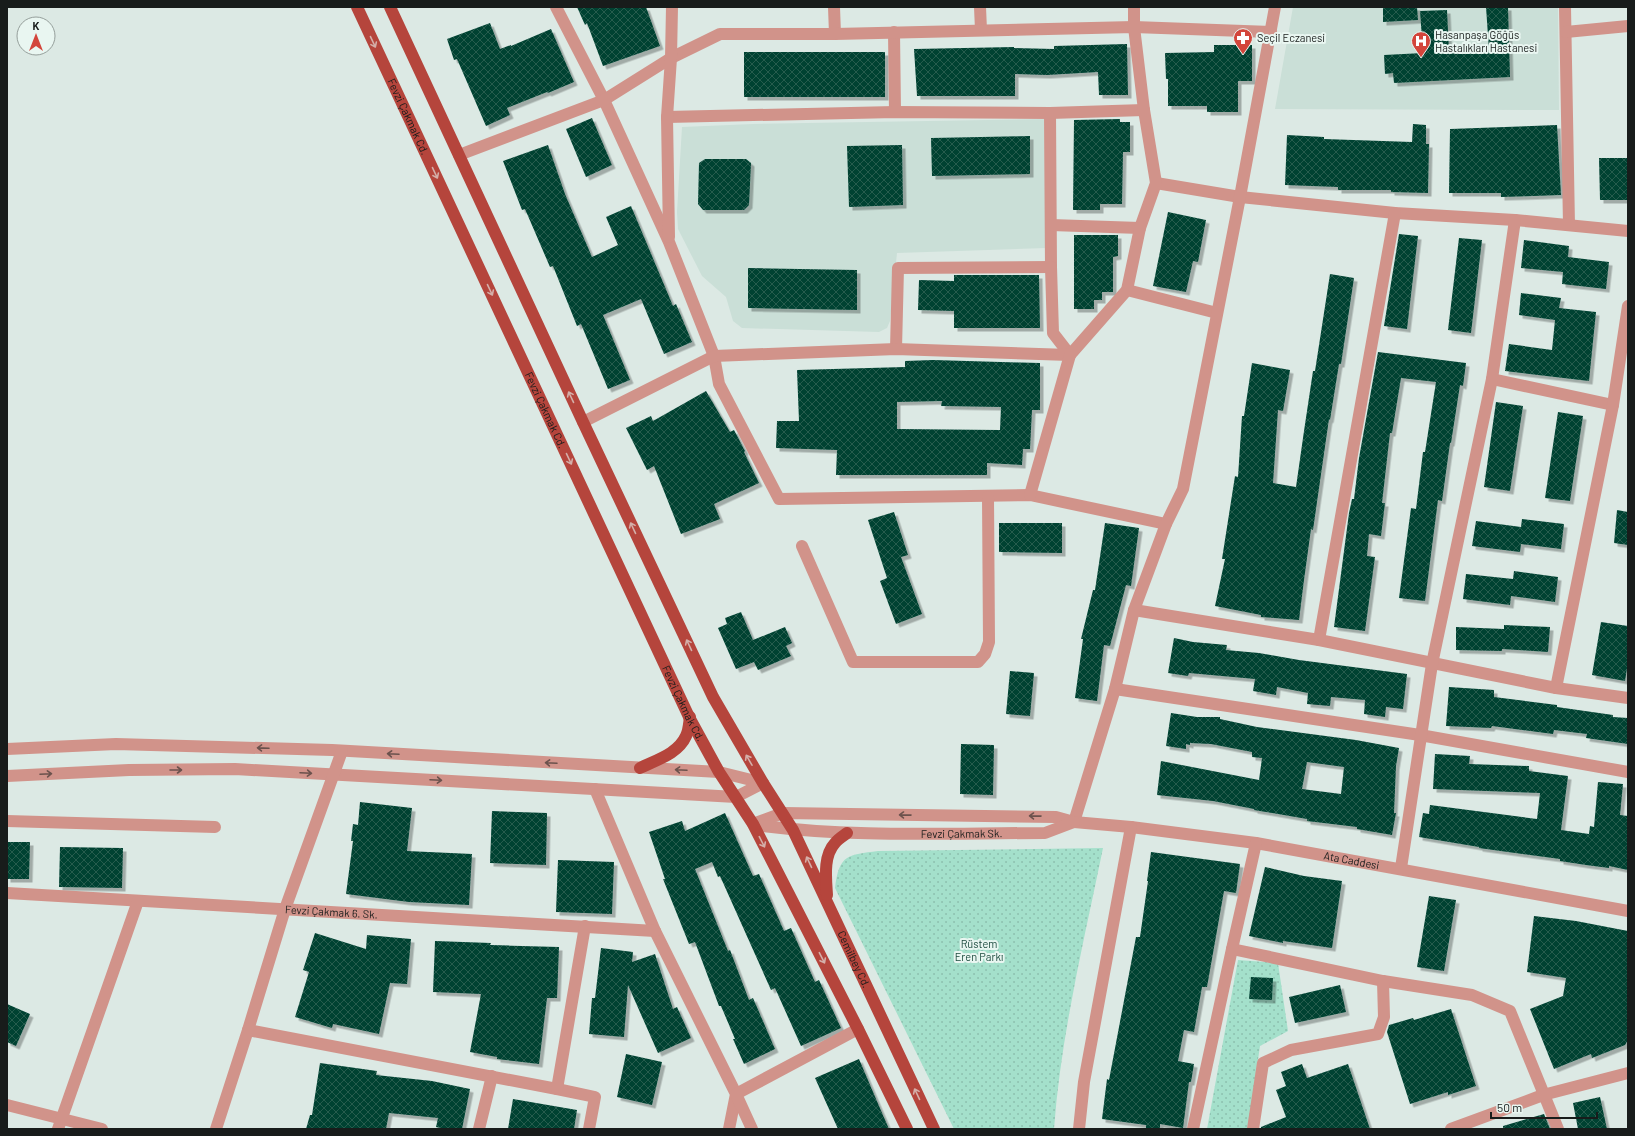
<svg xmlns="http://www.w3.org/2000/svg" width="1635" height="1136" viewBox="0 0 1635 1136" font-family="Barlow,sans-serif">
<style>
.built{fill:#cadfd7}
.grass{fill:url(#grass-dots)}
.building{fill:url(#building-cross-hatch);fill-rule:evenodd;filter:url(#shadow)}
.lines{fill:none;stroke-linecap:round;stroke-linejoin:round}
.minor{stroke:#d1938a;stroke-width:12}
.major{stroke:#b5453c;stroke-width:12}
.oneway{stroke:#d4afa9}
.oneway2{stroke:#6b524d}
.labels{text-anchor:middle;stroke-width:4;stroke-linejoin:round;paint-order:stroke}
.poi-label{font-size:11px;fill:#181c1b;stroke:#e9f6f1;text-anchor:start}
.street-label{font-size:11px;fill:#181c1b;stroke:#e9f6f1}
.park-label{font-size:11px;fill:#1b4a3d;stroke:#e9f6f1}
</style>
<defs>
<pattern id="grass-dots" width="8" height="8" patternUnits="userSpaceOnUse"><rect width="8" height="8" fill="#a4e0cb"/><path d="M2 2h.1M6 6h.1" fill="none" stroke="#8cc0ae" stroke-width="1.8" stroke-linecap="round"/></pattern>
<pattern id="building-cross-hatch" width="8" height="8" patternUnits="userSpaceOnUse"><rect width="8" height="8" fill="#004333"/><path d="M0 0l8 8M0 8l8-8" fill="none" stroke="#255b4e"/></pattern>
<filter id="shadow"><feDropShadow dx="3.5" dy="3.5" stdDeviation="0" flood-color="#0004"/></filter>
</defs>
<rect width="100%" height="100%" fill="#dce9e4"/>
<path class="built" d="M1293 7H1558L1559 110 1275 109Z
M1046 119V248L897 253 890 321 887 328 879 332 742 328 733 321 726 297 702 276 678 229 677 212 682 127 753 124Z"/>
<path class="grass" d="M1103 848C1084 941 1061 1034 1054 1129H954L835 888C839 854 848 855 878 851Z
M1238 960 1278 963 1288 1031 1260 1046 1248 1129H1207Z"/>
<path class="building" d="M577 7H646L660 46 603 66 587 23 585 25Z
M1383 7H1417L1418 20 1383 22Z
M1486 7H1508L1510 77 1394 83 1393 73 1385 74 1384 55 1423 53 1420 11 1447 10 1449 52 1489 50Z
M490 23 500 49 511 45V46L551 29 574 82 548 93 547 92 507 108 510 115 486 126 457 59 454 60 447 39Z
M1127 44 1128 95H1099L1098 72 1047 75 1015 74V96H917L914 49 1014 47V48L1054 49V46Z
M1214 45H1252V81H1238V112H1207V106H1168V79H1166L1165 53 1214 52Z
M744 52H885V97H744Z
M592 118 612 165 586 177 566 129Z
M1120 119V122H1130V152H1123L1122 204H1100V210H1073L1074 120Z
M1413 124 1426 125V144H1429L1428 193 1391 192V190H1338V187L1285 185 1287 135 1324 137V139L1412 142Z
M1557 125 1561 195 1501 197V193H1449L1450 129Z
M1030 136V174L932 176 931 138Z
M548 145 565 194 592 257 618 245 606 217 631 206 673 306 676 304 692 342 664 354 641 299 603 315 630 380 608 389 581 324 577 326 553 266 550 267 525 209 522 210 503 161Z
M902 145 903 205 849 207 847 146Z
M1599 158H1628V200H1600Z
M705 159H746L751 163 749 205 744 210H703L698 204 699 163Z
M1168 212 1206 220 1198 262 1193 261 1186 292 1153 286Z
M1399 234 1418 236 1407 329 1384 326Z
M1074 235H1118V256L1113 257V292H1102V300H1094V309H1074Z
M1459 238 1482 240 1471 333 1448 330Z
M1524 240 1569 246 1568 257 1609 262 1606 289 1562 284 1563 272 1521 268Z
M748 268 857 270V310L748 308Z
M1330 274 1354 278 1341 364H1339L1330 420 1329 419 1318 495 1313 530 1311 529 1304 580 1299 620 1261 617V615L1215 606 1225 559H1222L1235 476 1238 477 1242 416H1244L1252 363 1290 370 1283 411 1278 410 1273 483 1296 487 1304 431 1313 371H1315Z
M954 275H1039L1040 328H954V311L918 310 919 280 954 281Z
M1521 293 1561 298 1559 308 1596 312 1589 381 1505 371 1509 344 1552 350 1555 320 1519 315Z
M1378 352 1466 363 1463 386 1460 385 1451 443H1450L1442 501 1438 500 1425 601 1399 598 1411 508 1416 509 1423 452H1425L1436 382 1401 378 1392 433H1390L1382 503H1385L1381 536 1369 534 1367 556 1375 557 1365 631 1334 627 1349 513 1352 499H1354L1359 458Z
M933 360 1040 363V410H1032L1030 449H1023L1022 465 987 463V475H836L837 450 776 448 777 421H799L797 370 905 367V361ZM942 401 941 406 1001 407 1000 430 897 429V402Z
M706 391 730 432 734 430 745 451 744 452 759 483 714 504 720 519 681 534 654 466 647 470 626 428 651 416 653 421Z
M1496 402 1523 406 1510 491 1484 487Z
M1558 412 1583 416 1570 501 1545 498Z
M1617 510 1628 512V545L1614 543Z
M894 512 908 555 901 557 922 614 896 624 880 581 887 578 868 520Z
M1522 519 1564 524 1561 549 1521 544 1520 552 1472 546 1476 521 1521 527Z
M999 523H1062V553L999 552Z
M1105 523 1139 528 1131 586 1126 585 1110 646 1104 645 1097 701 1075 698 1083 639H1081L1093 590H1095Z
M1514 571 1558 577 1555 602 1511 596 1510 605 1463 599 1466 574 1513 579Z
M741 612 753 640 785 627 792 643 786 646 791 656 758 670 754 662 736 669 718 628 727 624 725 618Z
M1601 622 1628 626V662L1625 681 1592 675Z
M1504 625 1550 627 1548 652 1502 649V651L1456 650V627L1504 629Z
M1174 638 1193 642 1227 645 1226 650 1259 653 1299 660 1407 674 1403 709 1386 707 1385 717 1364 714 1365 700 1331 697 1330 706 1307 704 1308 693 1277 687 1276 695 1253 691 1255 679 1189 673 1188 676 1168 673Z
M1010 671 1034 673 1030 716 1006 714Z
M1449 687 1494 690V697L1557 705V707L1613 715V717L1628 718V744L1586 738 1587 734 1554 730 1553 734 1492 726 1491 728 1446 726Z
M1171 713 1197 717H1220V719L1257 727 1356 740 1399 748 1396 766 1394 813H1396L1392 835 1357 829V827L1307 821V819L1254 810V809L1213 801 1157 795 1161 761 1259 780 1262 758 1252 757V752L1211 744 1190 743V745L1186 744V749L1166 746ZM1307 762 1344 767 1341 794 1302 789Z
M961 744 994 745 993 795 960 794Z
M1435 754 1470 756 1469 764 1529 766V771L1568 776 1561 830 1589 834 1590 826 1594 827 1598 782 1623 784 1620 815 1628 816V870L1609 866V868L1586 865 1560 861V859L1479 848V847L1419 837 1423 813 1429 814 1430 805 1537 819 1540 793 1433 789Z
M360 802 412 808 407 851 472 854 469 905 409 902 346 894 353 841H351L353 824 358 825Z
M492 811 547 813 546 865 490 863Z
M725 813 753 876 759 874 784 931 791 928 815 982 819 980 841 1028 801 1046 775 988 771 990 720 876 718 877 712 862 695 869 728 951 730 950 749 1000 753 998 775 1049 744 1064 733 1039H735L721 1006H719L695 942 689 944 663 879H665L649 832 682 821 685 831Z
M7 842H30L29 879H7Z
M60 847 123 848 122 888 59 887Z
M1151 852 1240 864 1236 893 1224 891 1207 987H1202L1194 1032 1184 1030 1178 1061 1194 1064 1191 1082H1189L1183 1128 1160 1124V1129H1152L1146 1128V1125L1102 1119 1107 1079 1109 1080 1136 937H1140L1148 881H1147Z
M558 860 614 862 612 914 556 912Z
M1265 867 1304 876 1342 881 1332 948 1283 941V943L1249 936Z
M1429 896 1456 900 1444 971 1417 967Z
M1534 916 1576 921 1628 931V1040L1625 1045 1592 1058 1591 1054 1554 1069 1530 1009 1563 996 1566 978 1527 972Z
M315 933 366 949 367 935 411 939 407 984 390 983 379 1034 333 1024 332 1028 295 1017 309 972 303 970Z
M435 941 491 943 490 945 559 947 557 998H547L539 1064 497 1059V1057L470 1052 481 994 433 992Z
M601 948 633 952 632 962 655 954 673 1009 677 1007 691 1038 658 1053 628 985 624 1037 589 1034 592 998H595Z
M1251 977 1273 978 1272 1000 1249 999Z
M1340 985 1346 1012 1295 1023 1289 997Z
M7 1004 30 1014 16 1046 7 1042Z
M1451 1009 1476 1086 1448 1095V1092L1410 1104 1387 1032 1389 1025 1413 1018 1414 1020Z
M626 1054 662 1062 652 1105 617 1097Z
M859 1059 879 1106 889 1129H838L815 1078Z
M320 1063 377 1071 376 1075 432 1081 470 1089 462 1129H444L436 1127 438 1118 389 1113 386 1129H306L310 1115H312Z
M1302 1064 1307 1078 1348 1064 1370 1129H1261V1127L1286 1117 1276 1090 1286 1086 1281 1072Z
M1600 1097 1607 1129H1578L1573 1103Z
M513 1099 577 1110 574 1129H508Z
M1544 1114 1550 1129H1503V1126Z"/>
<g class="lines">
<g class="minor">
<path d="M556 7 604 100 669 242 714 356 719 384 779 499 1030 495 1166 524"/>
<path d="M834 7 835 34"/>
<path d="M980 7 981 30"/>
<path d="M1565 7 1569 225"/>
<path d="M894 32 895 112"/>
<path d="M1566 32 1628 26"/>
<path d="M1050 113 1051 267 1053 333 1070 355"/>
<path d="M667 117 895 112 1050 113 1144 110"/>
<path d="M459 155 604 100 671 58 720 34H835L1134 27 1271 32"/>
<path d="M1156 183 1240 197 1395 213 1515 220 1628 231"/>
<path d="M1051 225 1140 228"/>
<path d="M669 237 667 117 671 58 672 7"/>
<path d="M1127 290 1217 313"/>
<path d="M896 349 898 268 1051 267"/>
<path d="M1492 379 1613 405"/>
<path d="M583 422 714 356 896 349 1070 355"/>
<path d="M1030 495 1070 355 1127 290 1140 228 1156 183 1144 110 1134 27V7"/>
<path d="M802 546 853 662H978L985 654 989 642 988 497"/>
<path d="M1134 610 1319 640 1556 688 1628 698"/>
<path d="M1319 640 1395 213"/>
<path d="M1556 688 1613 405 1628 306"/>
<path d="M1115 689 1420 735 1628 772"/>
<path d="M7 749 116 744 332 750 719 772 763 783"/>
<path d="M7 776 129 770 235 769 736 797 763 783"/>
<path d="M595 789 655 931 736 1094 729 1129"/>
<path d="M7 821 215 827"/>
<path d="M1074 822 1115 689 1134 610 1166 524 1183 489 1240 197 1275 7"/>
<path id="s1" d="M753 824 783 813 1056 817 1074 822 1131 827 1256 843 1628 911"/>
<path id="s2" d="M755 825C851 838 948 833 1045 833L1074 822"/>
<path d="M1401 868 1432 664 1492 379 1515 220"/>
<path id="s3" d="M7 893 655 931"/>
<path d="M1232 949 1383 981 1472 995 1510 1011 1558 1129"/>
<path d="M248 1030 557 1089 595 1097 589 1129"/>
<path d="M557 1089 585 926"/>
<path d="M7 1105 102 1129"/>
<path d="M58 1129 138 901"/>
<path d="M216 1129 248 1030 285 909 342 751"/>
<path d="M479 1129 492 1076"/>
<path d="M752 1129 736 1094 858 1029"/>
<path d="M1079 1129 1084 1082 1131 827"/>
<path d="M1193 1129 1232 949 1256 843"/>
<path d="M1253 1129 1263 1063 1291 1050 1378 1034 1384 1017 1383 981"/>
<path d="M1451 1129 1543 1095 1628 1073"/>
</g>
<g class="major">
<path id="s4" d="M357 7 690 719 719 772 753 824 858 1029 907 1129"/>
<path id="s5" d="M390 7 583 422 713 697 763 783 793 830 934 1129"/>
<path d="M640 768C656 760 678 754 686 736 689 730 689 723 690 717"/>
<path d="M827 895C826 878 823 856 835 843 838 839 843 836 847 833"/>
</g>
</g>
<defs><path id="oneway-shaft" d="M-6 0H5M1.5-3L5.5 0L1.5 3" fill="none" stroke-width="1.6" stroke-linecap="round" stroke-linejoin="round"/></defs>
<g class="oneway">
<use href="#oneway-shaft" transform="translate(373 42) rotate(65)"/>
<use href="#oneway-shaft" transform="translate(435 173) rotate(65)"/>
<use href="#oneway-shaft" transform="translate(490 290) rotate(65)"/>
<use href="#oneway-shaft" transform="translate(571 397) rotate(-115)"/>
<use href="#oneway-shaft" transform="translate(569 459) rotate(65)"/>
<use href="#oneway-shaft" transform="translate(633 528) rotate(-115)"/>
<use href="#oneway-shaft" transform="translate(689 645) rotate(-115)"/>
<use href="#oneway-shaft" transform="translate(749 760) rotate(-120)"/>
<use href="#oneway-shaft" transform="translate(762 842) rotate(63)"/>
<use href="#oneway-shaft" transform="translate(809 862) rotate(-115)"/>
<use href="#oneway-shaft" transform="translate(822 958) rotate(63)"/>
<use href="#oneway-shaft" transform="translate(917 1094) rotate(-115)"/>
</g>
<g class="oneway2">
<use href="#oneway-shaft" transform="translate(263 748) rotate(-178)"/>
<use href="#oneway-shaft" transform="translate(393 754) rotate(-177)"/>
<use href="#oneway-shaft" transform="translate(551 763) rotate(-177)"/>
<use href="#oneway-shaft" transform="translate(176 770)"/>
<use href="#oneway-shaft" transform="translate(681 770) rotate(-177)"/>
<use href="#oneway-shaft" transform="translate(306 773) rotate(3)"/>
<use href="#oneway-shaft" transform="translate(46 774) rotate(-3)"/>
<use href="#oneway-shaft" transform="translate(436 780) rotate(3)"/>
<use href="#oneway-shaft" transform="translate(905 815) rotate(-179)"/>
<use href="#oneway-shaft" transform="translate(1035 816) rotate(-179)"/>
</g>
<defs>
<symbol id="pharmacy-pin" viewBox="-11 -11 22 30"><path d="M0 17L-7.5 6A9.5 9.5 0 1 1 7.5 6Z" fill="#d3453b" stroke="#e9f6f1"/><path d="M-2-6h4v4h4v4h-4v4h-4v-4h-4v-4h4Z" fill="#fff"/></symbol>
<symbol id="hospital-pin" viewBox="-11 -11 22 30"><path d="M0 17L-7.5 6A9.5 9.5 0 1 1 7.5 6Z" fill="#d3453b" stroke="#e9f6f1"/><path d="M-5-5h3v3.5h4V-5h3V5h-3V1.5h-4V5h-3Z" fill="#fff"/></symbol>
</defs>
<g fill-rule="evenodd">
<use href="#pharmacy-pin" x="1232" y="27" width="22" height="30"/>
<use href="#hospital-pin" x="1410" y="30" width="22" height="30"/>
</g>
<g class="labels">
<g class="poi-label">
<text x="1435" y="39">Hasanpaşa Göğüs<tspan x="1435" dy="13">Hastalıkları Hastanesi</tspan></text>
<text x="1257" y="42">Seçil Eczanesi</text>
</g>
<g class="street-label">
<text dy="4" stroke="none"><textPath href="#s4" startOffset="121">Fevzi Çakmak Cd.</textPath></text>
<text dy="4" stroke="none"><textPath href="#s4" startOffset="445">Fevzi Çakmak Cd.</textPath></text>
<text dy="4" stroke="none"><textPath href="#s4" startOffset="769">Fevzi Çakmak Cd.</textPath></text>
<text dy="4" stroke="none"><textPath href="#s2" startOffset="207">Fevzi Çakmak Sk.</textPath></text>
<text dy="4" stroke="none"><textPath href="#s1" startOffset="604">Ata Caddesi</textPath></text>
<text dy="4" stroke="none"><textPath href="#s3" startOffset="325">Fevzi Çakmak 6. Sk.</textPath></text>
<text dy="4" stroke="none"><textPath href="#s5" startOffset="1060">Cemilbey Cd.</textPath></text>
</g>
<g class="park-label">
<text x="979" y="948">Rüstem<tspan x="979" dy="13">Eren Parkı</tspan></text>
</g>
</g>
<rect width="1635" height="1136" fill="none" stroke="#181c1b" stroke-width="16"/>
<g transform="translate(36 36)"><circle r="19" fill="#e9f6f1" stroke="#959f9b"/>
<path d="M0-3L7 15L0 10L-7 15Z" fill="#d3453b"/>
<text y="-6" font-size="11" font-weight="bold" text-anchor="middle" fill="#181c1b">K</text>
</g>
<path d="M1491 1112v6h106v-6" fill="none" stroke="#181c1b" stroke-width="2"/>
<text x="1497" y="1112" font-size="12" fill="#181c1b" stroke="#e9f6f1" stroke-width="3" paint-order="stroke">50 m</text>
</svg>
